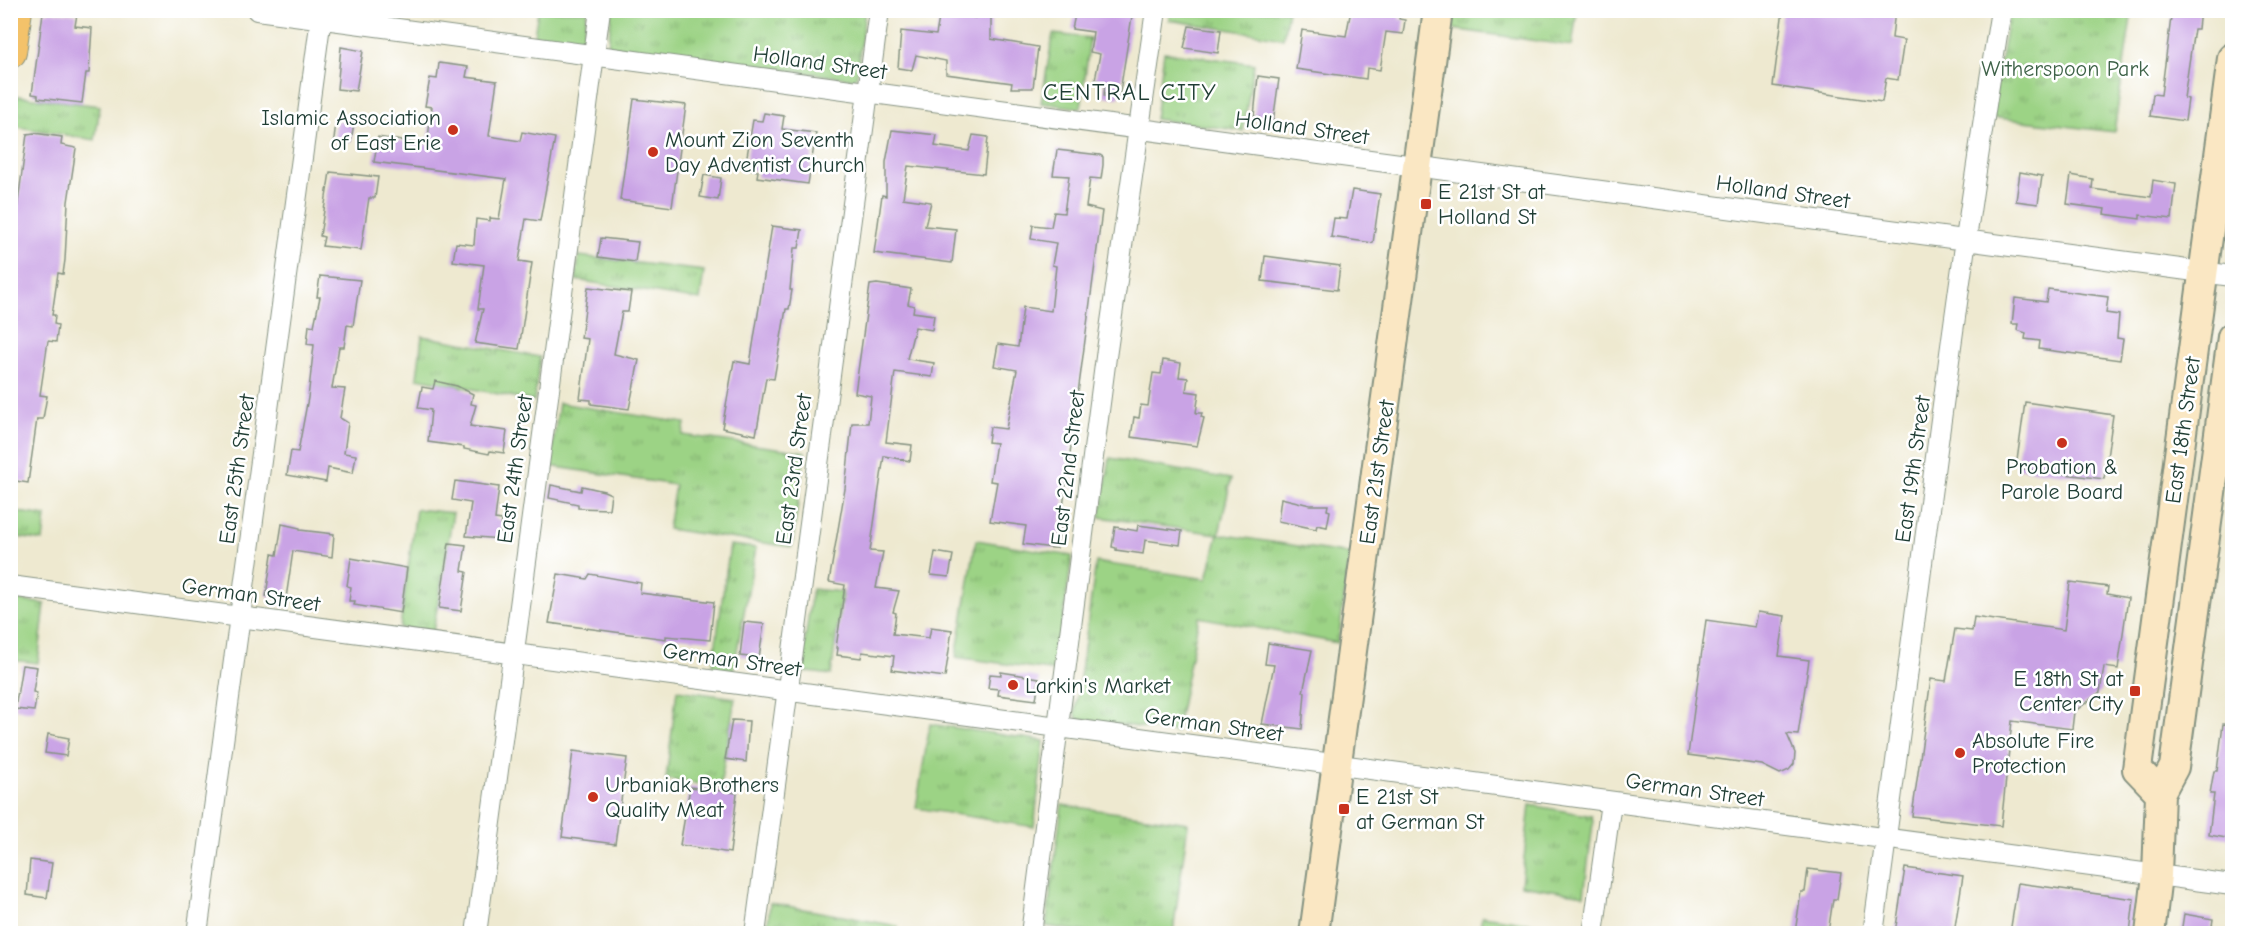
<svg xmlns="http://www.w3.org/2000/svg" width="2243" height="944" viewBox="0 0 2243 944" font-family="'Comic Neue',sans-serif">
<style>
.grass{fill:url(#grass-tufts);stroke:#5e885c;stroke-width:1.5}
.building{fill:#c9a3e5}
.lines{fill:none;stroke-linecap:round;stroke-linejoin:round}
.street-casing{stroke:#869382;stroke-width:22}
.secondary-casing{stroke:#869382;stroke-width:32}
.primary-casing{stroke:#869382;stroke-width:34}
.street{stroke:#fff;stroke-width:20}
.secondary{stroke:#fae7c3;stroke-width:28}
.primary{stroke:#f3c26a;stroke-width:32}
.poi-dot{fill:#c8321e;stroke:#fff;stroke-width:2}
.labels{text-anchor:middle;stroke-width:5;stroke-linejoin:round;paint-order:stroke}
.street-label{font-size:22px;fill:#1f3d34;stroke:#fff}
.park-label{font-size:22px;fill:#3e6248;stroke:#fff}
.poi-label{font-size:22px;fill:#1f3d34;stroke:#fff;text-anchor:start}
.neighbourhood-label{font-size:24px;letter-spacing:1.5px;fill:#1f3d34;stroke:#fff}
</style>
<defs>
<pattern id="grass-tufts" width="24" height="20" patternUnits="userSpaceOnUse" patternTransform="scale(1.5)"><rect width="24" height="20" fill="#9cd385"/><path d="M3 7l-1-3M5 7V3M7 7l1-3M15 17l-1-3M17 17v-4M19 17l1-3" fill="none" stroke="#7fac6e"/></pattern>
</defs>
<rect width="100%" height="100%" fill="#fff"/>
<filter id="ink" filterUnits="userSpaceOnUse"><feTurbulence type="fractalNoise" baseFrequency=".0167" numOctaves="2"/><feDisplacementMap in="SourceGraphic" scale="12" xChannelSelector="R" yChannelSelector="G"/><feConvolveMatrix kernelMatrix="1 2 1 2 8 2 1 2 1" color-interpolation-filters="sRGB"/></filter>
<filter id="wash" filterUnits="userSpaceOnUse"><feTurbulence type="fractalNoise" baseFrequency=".008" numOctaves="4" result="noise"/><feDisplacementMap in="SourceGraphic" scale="24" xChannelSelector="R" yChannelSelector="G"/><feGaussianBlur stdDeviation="1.35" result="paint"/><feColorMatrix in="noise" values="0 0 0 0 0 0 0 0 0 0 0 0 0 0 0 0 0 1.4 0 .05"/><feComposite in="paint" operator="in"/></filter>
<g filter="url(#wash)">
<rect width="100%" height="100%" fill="#eee9d0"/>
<path class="grass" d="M538 11H587L583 38 576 41 534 36Z
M612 11H865L857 75 854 79 846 78 608 46Z
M1170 11V10L1288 11 1283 38 1169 20Z
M1449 11H1577L1572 46 1446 28Z
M2009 11H2132L2114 132 1991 117Z
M1053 34 1090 38 1081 108 1041 103Z
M1164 52 1254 64 1243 131 1155 119Z
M17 96 100 106 95 140 12 126Z
M579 256 704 271 700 300 576 280Z
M422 336 540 357 534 401 417 378Z
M559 403 685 423 683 435 805 452 792 547 668 529 675 485 550 466Z
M1110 458 1231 479 1219 534 1350 554 1338 643 1199 617 1176 732 1078 719 1075 714 1096 562 1207 579 1218 534 1100 517Z
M416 509 453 513 433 632 400 628Z
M10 511 46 516 43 541 11 536Z
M976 540 1072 556 1056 671 956 657Z
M730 545 756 548 733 672 712 670Z
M812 589 842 592 831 675 801 671Z
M10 599 45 604 38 663 11 660Z
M677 690 735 698 720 787 666 779Z
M930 724 1044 741 1034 827 916 808Z
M1062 805 1188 823 1173 933 1099 934 1046 926Z
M1530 805 1592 816 1593 823 1584 895 1521 885Z
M770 903 898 926 897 933H825L768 924Z
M1482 916 1572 929 1579 930 1578 933H1479Z"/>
<g id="blocks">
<path class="building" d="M976 10H991V39L1038 47 1033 88H1011L1012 83 946 74V61L916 55 912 70 898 68 901 31 936 35 940 12 975 18Z
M1076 10H1127V15L1132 16 1119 98 1104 96 1105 82 1095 80 1100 54 1090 52 1093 32 1072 29Z
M1351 10H1400L1399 19 1405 20 1403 34 1386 32 1380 70 1367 68 1366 79 1296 69 1302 30 1346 36Z
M1783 10H1895L1892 38 1904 40 1898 80 1886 78 1882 102 1773 86Z
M2172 10H2200L2198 29H2194L2184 98 2188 99 2185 121 2150 116 2153 94 2161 95Z
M50 12 77 14 75 26 92 28 89 73H86L82 103 38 98V95L32 94 43 13Z
M1189 26 1221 30 1218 53 1184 48Z
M341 47 363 51 356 91 337 89Z
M439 63 468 67 466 77 497 81 489 136 520 141 522 132 555 138 540 221 526 219 519 261 532 263 519 349 475 343 483 309H478L484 265 453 261 456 243 474 245 476 219 490 221V218L499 219 506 179 374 162 378 137 427 145 432 107 425 106 430 78 437 79Z
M1258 76 1279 79 1273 122 1259 120V117L1254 116Z
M634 99 686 105 672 207 620 200Z
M764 113 784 116 782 129 816 133 808 184 757 177 758 171 745 168 753 120 762 121Z
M336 121 354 123 351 142 334 140Z
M892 130 937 135 935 146 969 151 973 135 988 137 984 174 908 166 903 198 931 202 925 226 956 229 952 263 874 253 882 195 886 196V162Z
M34 133 62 137 61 145 76 148 68 202 65 260 63 274 58 273 52 315H55L54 324 58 325 56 342 48 341 40 395 47 396 43 419H37L28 483 10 480V311L17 277 10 275V263L27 134Z
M1057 150 1100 155 1103 157V165L1101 179 1090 178 1086 207 1102 211 1060 530 1057 548H1052L1023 544 1026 526 990 521 997 482 990 481 996 443 988 442 990 427 1006 429 1017 370 994 366 998 344 1018 347 1023 307 1051 311 1056 266 1052 265 1056 243 1031 239 1033 225 1051 227 1054 212 1064 213 1069 176 1053 175Z
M330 172 378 177 375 198H369L361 250 322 246 324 237 320 236Z
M2020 172 2042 176 2038 204 2016 201Z
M704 175 721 178 718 200 700 197Z
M2071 175 2093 179 2092 189 2151 197 2153 180 2176 184 2172 219 2140 215V219L2104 214 2105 209 2067 204Z
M1352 190 1380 194 1373 243 1331 237 1334 218 1347 219Z
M772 226 802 230 799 248H794L790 290H792L789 309H786L774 379 766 378 756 435 722 428 734 361 750 364Z
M601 238 638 242 635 262 598 257Z
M1265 256 1340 266 1337 290 1262 281Z
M320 276 360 280 353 326 347 325 344 347H339L332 388 345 389 340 418 348 423 344 453 356 455 353 473 328 468 326 482 287 475 291 451 298 452 308 398 314 345 307 344 309 325 314 326 320 297H317Z
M877 284 911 289 908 304 914 306 913 312 934 315 932 330 915 327 907 359 934 363 932 377 895 372 886 442 912 445 910 461 884 456 870 551 883 552 876 588 899 591 893 612 896 613 893 634 929 638 931 627 952 630 945 677 892 670 894 656 862 652 861 658 837 655 838 648H836L845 585 829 582 845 489 852 423H868L871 396 855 393 870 285Z
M588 287 631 292 628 312H622L614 354 639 360 629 409 591 404V400L580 399 588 339 581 338Z
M2048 289 2108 297 2106 313 2119 315 2117 338 2123 339 2120 360 2039 349 2040 341 2025 339 2026 333 2017 330 2018 324H2012L2015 298 2046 302Z
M1163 360 1181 363 1179 377 1188 378 1186 391 1199 393 1196 413H1202L1201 417 1204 418 1197 446 1131 437 1134 417 1139 418 1141 405 1148 406 1153 373 1161 374Z
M435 381 457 386 473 394 471 404 476 405 470 426 507 431 504 453 490 451 489 454 464 449V447L428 442 431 410 418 408 422 387 433 389Z
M2025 402 2113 415 2104 479 2016 468Z
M455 481 499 487 495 519 502 520 500 539 466 536 471 503 452 500Z
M551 485 581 491 582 486 604 491 611 494 609 509 578 508V504L549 498Z
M1281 498 1310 505H1328L1327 510 1330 511 1327 527 1317 525 1316 529 1278 521Z
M282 524 300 528V530L334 534 332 557 293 551 286 598 266 596 272 554 277 555Z
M1138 525 1182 531 1180 545 1145 540 1143 554 1116 550V548L1112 547 1115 527 1137 531Z
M449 543 466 545 462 571 467 572 461 611 439 608Z
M935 552 953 555 949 577 931 575Z
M351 558 407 568 401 613 354 605 355 601H349L351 587 347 586Z
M558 574 587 579 590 574 641 583 640 593 714 602 710 640 666 636V639L549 623Z
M2070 582 2108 587 2107 594 2128 598 2118 669 2104 667 2100 692 2074 712 2072 729 2012 721 2001 826 1912 816 1931 679 1946 681 1955 629 1972 631 1974 617 2064 630Z
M1758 612 1785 616 1779 656 1809 660 1798 735 1787 734 1795 753 1794 764 1789 770 1780 774 1762 765 1688 755 1706 620 1755 627Z
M744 622 764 624 759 658 740 656Z
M1268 643 1312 650 1303 692H1305L1302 729 1262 724 1274 665 1265 664Z
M22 665 37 667 33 692 37 693 34 711 15 709Z
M1001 672 1039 678 1036 700 998 695 999 689 988 688 990 674 1001 675Z
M732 720 749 721 746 762 725 759Z
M2223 724 2232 725V839L2209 835 2214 794H2210L2212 782 2214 771H2217Z
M48 734 69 738 66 756 45 753Z
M573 751 627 758 615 844 562 837Z
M690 787 737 793 730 853 680 845Z
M30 860 52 863 47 898 27 895Z
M1905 868 1963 876 1954 933H1895Z
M1808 869 1841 873 1837 899H1833L1828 933H1795L1801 892H1805Z
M2018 883 2134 899 2130 933H2010Z
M2184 914 2213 919 2211 933H2181Z"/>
</g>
</g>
<g filter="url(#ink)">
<use href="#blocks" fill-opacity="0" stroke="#869382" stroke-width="1.5"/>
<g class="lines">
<defs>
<path id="street" d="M257 10 2232 276
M10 586 2232 885
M197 934 322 10
M476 934 600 10
M755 934 879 10
M1031 934 1106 357 1156 10
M1593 934 1611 802
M1873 934C1915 626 1951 317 2001 10"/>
<path id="secondary" d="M2160 793 2137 769 2232 58
M1314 934 1438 10
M2150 934 2157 875 2160 793 2174 767 2232 337"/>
<path id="primary" d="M10 52 16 10"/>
</defs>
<use href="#street" class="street-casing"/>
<use href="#secondary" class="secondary-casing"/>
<use href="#primary" class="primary-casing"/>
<use href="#street" class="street"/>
<use href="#secondary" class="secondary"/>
<use href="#primary" class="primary"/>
</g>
</g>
<g class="poi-dot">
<circle cx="453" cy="130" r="6"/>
<circle cx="653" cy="152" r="6"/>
<rect x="1420" y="198" width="12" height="12" rx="3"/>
<circle cx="2062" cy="443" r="6"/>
<circle cx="1013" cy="685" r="6"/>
<rect x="2129" y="685" width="12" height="12" rx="3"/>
<circle cx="1960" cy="753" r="6"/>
<circle cx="593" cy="797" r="6"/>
<rect x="1338" y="803" width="12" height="12" rx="3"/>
</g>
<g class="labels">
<g class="street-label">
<text transform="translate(820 62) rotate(8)" y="8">Holland Street</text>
<text transform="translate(1302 127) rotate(8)" y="8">Holland Street</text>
<text transform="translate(1783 191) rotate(8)" y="8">Holland Street</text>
<text transform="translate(2182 430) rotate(-82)" y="8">East 18th Street</text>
<text transform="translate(1067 468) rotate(-83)" y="8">East 22nd Street</text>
<text transform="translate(236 469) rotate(-82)" y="8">East 25th Street</text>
<text transform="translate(514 469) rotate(-82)" y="8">East 24th Street</text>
<text transform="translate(793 469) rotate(-82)" y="8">East 23rd Street</text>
<text transform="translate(1912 469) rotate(-82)" y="8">East 19th Street</text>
<text transform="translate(1376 472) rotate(-82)" y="8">East 21st Street</text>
<text transform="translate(251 594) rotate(8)" y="8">German Street</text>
<text transform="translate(732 659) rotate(8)" y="8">German Street</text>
<text transform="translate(1214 724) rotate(8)" y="8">German Street</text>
<text transform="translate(1695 789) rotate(8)" y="8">German Street</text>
</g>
<g class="park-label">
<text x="2065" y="76">Witherspoon Park</text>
</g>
<g class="poi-label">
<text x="441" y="125" text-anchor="end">Islamic Association<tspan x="441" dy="25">of East Erie</tspan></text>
<text x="665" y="147">Mount Zion Seventh<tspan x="665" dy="25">Day Adventist Church</tspan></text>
<text x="1438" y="199">E 21st St at<tspan x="1438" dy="25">Holland St</tspan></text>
<text x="2062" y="474" text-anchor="middle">Probation &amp;<tspan x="2062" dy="25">Parole Board</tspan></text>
<text x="2123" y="686" text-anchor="end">E 18th St at<tspan x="2123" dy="25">Center City</tspan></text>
<text x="1025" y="693">Larkin's Market</text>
<text x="1972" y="748">Absolute Fire<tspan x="1972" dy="25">Protection</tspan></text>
<text x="605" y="792">Urbaniak Brothers<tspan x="605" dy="25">Quality Meat</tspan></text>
<text x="1356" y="804">E 21st St<tspan x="1356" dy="25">at German St</tspan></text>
</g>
<g class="neighbourhood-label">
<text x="1130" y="100">CENTRAL CITY</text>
</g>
</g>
<rect width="2243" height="944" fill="none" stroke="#fff" stroke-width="36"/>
</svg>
